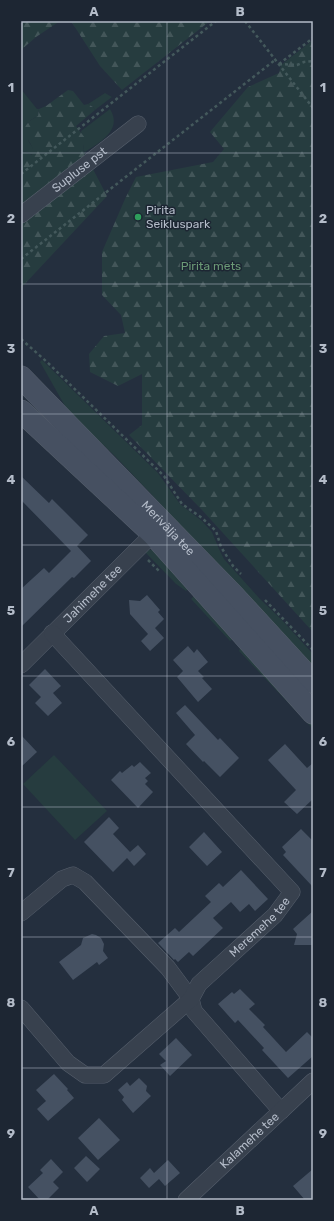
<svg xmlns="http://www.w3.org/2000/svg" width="334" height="1221" viewBox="0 0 334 1221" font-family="Rubik,sans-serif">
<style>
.green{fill:#263c3f}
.forest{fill:url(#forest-firs)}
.building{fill:#455162}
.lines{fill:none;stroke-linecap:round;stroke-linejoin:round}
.minor-casing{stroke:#565f6c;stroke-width:17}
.secondary-casing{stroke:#565f6c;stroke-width:23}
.path{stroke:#44595c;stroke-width:2.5;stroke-dasharray:3 3;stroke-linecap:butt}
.minor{stroke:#38414e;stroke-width:16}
.secondary{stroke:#465061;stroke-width:22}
.grid{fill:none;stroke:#b4bcc9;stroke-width:1;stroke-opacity:0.55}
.leisure-dot{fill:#2e9e5b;stroke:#1d2633;stroke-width:1.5}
.labels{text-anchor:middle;stroke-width:3;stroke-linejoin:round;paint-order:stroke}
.street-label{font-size:12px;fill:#b4bcc9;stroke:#1d2633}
.poi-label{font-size:12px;fill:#b4bcc9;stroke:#1d2633;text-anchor:start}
.park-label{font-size:12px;fill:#6b9a76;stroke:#1d2633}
.neatline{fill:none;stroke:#b4bcc9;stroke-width:1.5}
.grid-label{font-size:13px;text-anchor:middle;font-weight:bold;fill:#b4bcc9}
</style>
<defs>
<pattern id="forest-firs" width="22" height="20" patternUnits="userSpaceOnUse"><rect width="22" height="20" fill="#263c3f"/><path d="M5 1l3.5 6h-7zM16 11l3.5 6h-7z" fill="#435659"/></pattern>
</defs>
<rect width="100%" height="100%" fill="#242f3e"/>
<path class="green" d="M21 89 37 109H39L38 116 31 120 27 124C28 130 27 138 29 142 32 147 35 149 33 155L21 150Z
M105 93 112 97 95 110 93 107 88 104Z
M110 109C123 130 100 142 85 152L83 150 84 145 81 131Z
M42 360 158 473 180 504 202 521 212 532 219 549 224 559 260 599 281 619 313 654V667L154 497 115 456 69 413 40 362Z
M149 550H153L189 588 186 591 176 584 146 553 145 551Z
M195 595 235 638 230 641 191 599Z
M240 648 313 722V729L239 651Z
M54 755 107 811 75 840 23 784Z"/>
<path class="forest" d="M21 21H60L36 37 21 50Z
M71 21H210L122 90 100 66Z
M313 40V114L312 115 313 118V632L202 510 129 435 142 425V374L118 386 90 372 89 354 104 336 125 333 121 315 102 295V252L125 199 136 177 213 162 224 149 210 132 248 87 279 73 281 65Z
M68 90 73 91 84 105 88 104 93 107 95 110 76 126 85 138 83 150 107 196 21 288V150L32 155C39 143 8 131 38 116L39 109 46 106Z"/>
<path class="building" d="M21 476 49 503 52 499 88 535 77 546 91 561 74 578 72 577 21 627V589L44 568 49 573 71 551 21 500Z
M147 595 160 610 158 612 164 619 150 633 155 628 164 638 150 651 141 641 148 634 130 614 129 600 140 601Z
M188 646 194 653 197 649 208 662 198 671 204 677 202 678 212 689 198 702 177 677 183 671 173 660Z
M45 669 61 686 53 693 62 703 48 716 35 703 41 697 29 685Z
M185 705 218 740 220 738 239 758 220 777 204 761 203 762 186 744 195 735 176 713Z
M21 735 37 752 21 767Z
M285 744 307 768 313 763V799L297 814 284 802 296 790 268 760Z
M140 762 151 773 145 778 148 781 145 784 153 792 138 808 111 780 120 771 122 773 132 765 134 767Z
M109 817 119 828 113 834 130 852 138 845 146 854 134 866 127 858 113 872 84 842Z
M301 829 313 841V887L283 855 286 852 282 847Z
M204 832 222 852 207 866 189 847Z
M241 870 268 899 255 911 249 904 240 912 231 902 213 918 223 928 193 956 189 952 178 962 175 959 174 960 158 943 175 928 179 932 211 902 205 896 219 883 223 887Z
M313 911V945H294L297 934 293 929Z
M92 934 96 935 101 938 104 944 103 951 108 958 99 965 97 962 73 980 59 962 81 945 83 938Z
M240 989 255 1004 249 1009 265 1025 263 1027 286 1052 307 1032 313 1038V1056L288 1078 262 1050 264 1048 238 1020 235 1023 218 1004 232 992 234 994Z
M176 1038 192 1055 170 1076 160 1065 166 1061 159 1054Z
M54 1074 68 1089 67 1090 74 1098 48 1121 37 1109 46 1101 36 1090Z
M139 1078 147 1086 146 1091 151 1096 133 1113 122 1100 124 1097 118 1090 127 1082 130 1086Z
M99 1118 120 1140 98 1160 78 1138Z
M86 1156 100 1169 87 1182 74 1168Z
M51 1159 63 1172 53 1182 59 1188 47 1200H40L28 1187 43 1173 40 1170Z
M168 1160 180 1173 165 1186 159 1179 149 1188 140 1178 150 1168 154 1173Z
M313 1169V1200H305L293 1186Z"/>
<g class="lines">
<defs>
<g id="minor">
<path id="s1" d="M21 215 138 124"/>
<path id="s2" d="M21 665 161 526"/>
<path d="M21 913 62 879 73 875 85 882 168 968 191 999 194 1011 281 1111"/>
<path id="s3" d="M21 1008 68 1063 85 1075H104L191 999 199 984 275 915 292 892 52 633"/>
<path id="s4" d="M186 1200 313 1081"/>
</g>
<g id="secondary">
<path id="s5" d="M21 377 233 595 313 682"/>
<path d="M21 411 153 534 313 713"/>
</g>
</defs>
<use href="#minor" class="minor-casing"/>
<use href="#secondary" class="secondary-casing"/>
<path class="path" d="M245 21 313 108
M279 64 313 38
M279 64 297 65 304 62 313 61
M21 174 216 21
M21 259 275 60
M21 339 47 362 164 476 182 504 202 518 216 531 221 547 233 566 241 574
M148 560 160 572
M265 600 313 650"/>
<use href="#minor" class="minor"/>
<use href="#secondary" class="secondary"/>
</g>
<path class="grid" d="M167 21V1200M21 153H313M21 284H313M21 414H313M21 545H313M21 676H313M21 807H313M21 937H313M21 1068H313"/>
<circle class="leisure-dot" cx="138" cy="217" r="4"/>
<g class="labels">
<g class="street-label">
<text dy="4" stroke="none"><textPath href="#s1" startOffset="74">Supluse pst</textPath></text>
<text dy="4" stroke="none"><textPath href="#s5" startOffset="211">Merivälja tee</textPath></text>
<text dy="4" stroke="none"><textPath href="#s2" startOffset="101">Jahimehe tee</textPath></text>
<text dy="4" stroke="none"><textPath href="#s3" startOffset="328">Meremehe tee</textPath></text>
<text dy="4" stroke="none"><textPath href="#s4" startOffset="87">Kalamehe tee</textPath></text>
</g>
<g class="poi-label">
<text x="146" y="214">Pirita<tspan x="146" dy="14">Seikluspark</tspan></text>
</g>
<g class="park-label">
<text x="211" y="270">Pirita mets</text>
</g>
</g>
<rect width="334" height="1221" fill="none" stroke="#1d2633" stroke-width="44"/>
<rect x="22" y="22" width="290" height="1177" class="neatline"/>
<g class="grid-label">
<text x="94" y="16">A</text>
<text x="240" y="16">B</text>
<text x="11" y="92">1</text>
<text x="323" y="92">1</text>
<text x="11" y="223">2</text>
<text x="323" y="223">2</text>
<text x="11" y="353">3</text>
<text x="323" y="353">3</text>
<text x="11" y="484">4</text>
<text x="323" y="484">4</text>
<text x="11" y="615">5</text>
<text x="323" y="615">5</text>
<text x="11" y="746">6</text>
<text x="323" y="746">6</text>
<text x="11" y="877">7</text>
<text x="323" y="877">7</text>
<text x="11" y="1007">8</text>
<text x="323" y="1007">8</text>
<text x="11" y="1138">9</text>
<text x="323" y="1138">9</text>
<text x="94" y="1215">A</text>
<text x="240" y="1215">B</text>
</g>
</svg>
